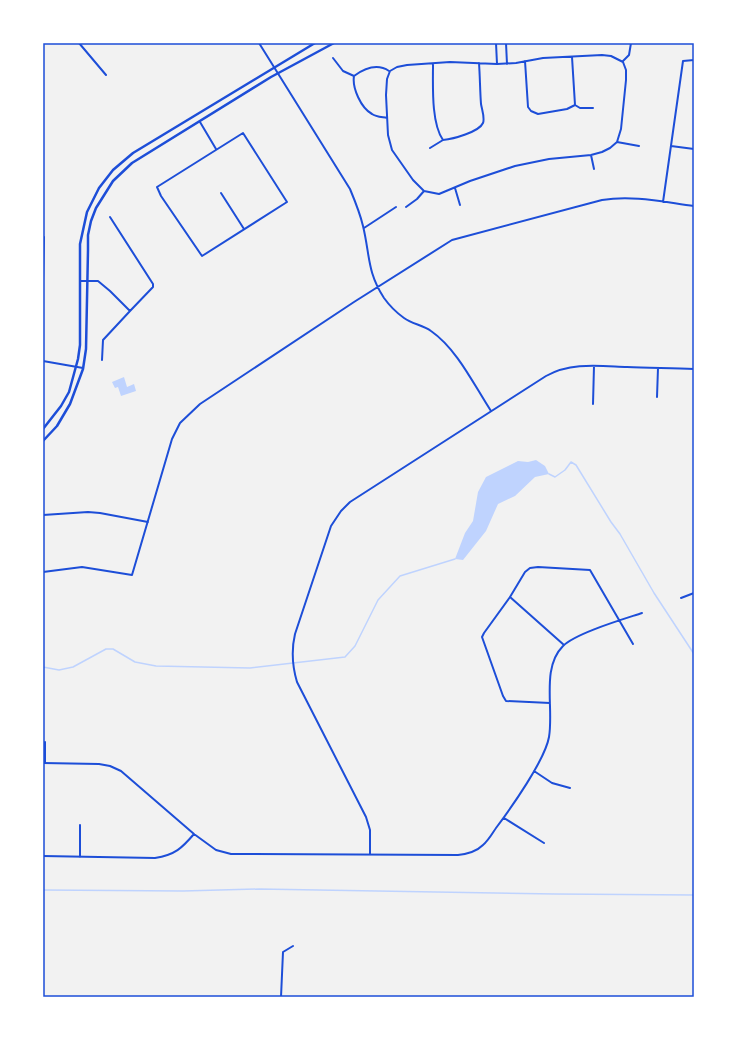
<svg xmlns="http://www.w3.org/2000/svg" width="737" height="1040" viewBox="0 0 737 1040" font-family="Jost,sans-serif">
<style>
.water{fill:#bfd3fe}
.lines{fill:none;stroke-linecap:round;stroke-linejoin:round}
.stream{stroke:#bfd3fe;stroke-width:1.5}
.minor{stroke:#1d4ed8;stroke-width:2}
.tertiary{stroke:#1d4ed8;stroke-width:2.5}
.neatline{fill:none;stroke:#1d4ed8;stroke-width:1.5}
</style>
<rect width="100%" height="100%" fill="#f2f2f2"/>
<path class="water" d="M124 377 127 387 134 384 136 391 121 396 118 387 115 388 112 382Z
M536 460 545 466 549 474 535 477 515 496 498 504 486 531 463 560 455 559 465 533 473 521 478 492 486 477 518 461 528 462Z"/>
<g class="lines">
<path class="stream" d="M549 474 555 477 565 470 571 462 576 465 611 522 620 534 654 593 694 654
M43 667 59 670 73 667 106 649H113L135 662 156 666 250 668 345 657 355 646 378 600 400 576 455 559
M43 890 183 891 259 889 555 894 694 895"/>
<path class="minor" d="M79 43 106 75
M259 43 350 189C355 201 360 213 363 226 370 255 367 272 384 298 389 305 397 313 404 318 412 324 423 325 431 331 457 349 474 385 491 411
M496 43 497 64
M506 43 507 64
M602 55 611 56 623 62 626 70V80L621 129 617 142 610 148 602 152 591 155 549 159 515 166 470 181 439 194 424 191 413 180 392 150 388 135 386 95 387 79 390 71 397 67 407 65 450 62 497 64 516 63 543 58Z
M572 57 575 105
M333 58 343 71 354 76
M525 61 528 107 531 111 538 114 567 109 575 105
M623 61 629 55 631 43
M433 64C433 85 431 123 443 140 453 139 479 132 483 123 485 118 482 110 481 104 480 91 480 77 479 63
M575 105 580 108H593
M387 118C382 117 376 117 372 114 361 108 352 88 354 76 365 68 377 63 389 71
M200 122 216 149
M243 133 287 202 202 256 161 196 157 187Z
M617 142 639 146
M671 146 694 149
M430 148 443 140
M591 155 594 169
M455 188 460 205
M221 193 244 229
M663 202 683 61 694 60
M406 207 417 199 424 191
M110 217 153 284V287L130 311
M364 228 396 207
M80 281H98L110 291 130 311 103 340 102 360
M43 282 44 237
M43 361 83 368
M657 397 658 368
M593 404 594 366
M43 515 88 512 100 513 148 522
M43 572 82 567 132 575 172 439 180 423 200 404 354 302 452 240 602 200C633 195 663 202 694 206
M510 597 564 645
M681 598 694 593
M550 703 506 701 503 696 482 637 484 633 510 597 525 572 530 568 538 567 590 570 633 644
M43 763 99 764 110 766 121 771 194 834 216 850 231 854 458 855C467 854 476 852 483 845 488 841 492 834 496 828 511 808 545 760 549 737 554 708 541 668 563 646 576 633 624 619 642 613
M45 763V742
M534 771 552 783 570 788
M504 818 544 843
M370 854V830L366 817 297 682C292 665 291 651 295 634L331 526 341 511 350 502 546 376C571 362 599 366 627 367 649 368 672 368 694 369
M43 856 155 858C175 855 182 848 194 834
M80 857V825
M281 997 283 952 293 946"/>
<path class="tertiary" d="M43 429 61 406 69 392 78 359 80 345V244L87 212 99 188 113 170 133 153 315 43
M43 441 57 426 70 404 83 369 86 349 88 250V235L91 221 96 208 113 181 132 163 271 77 334 43"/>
</g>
<rect width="737" height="1040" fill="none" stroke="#ffffff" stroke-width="88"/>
<rect x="44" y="44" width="649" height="952" class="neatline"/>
</svg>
